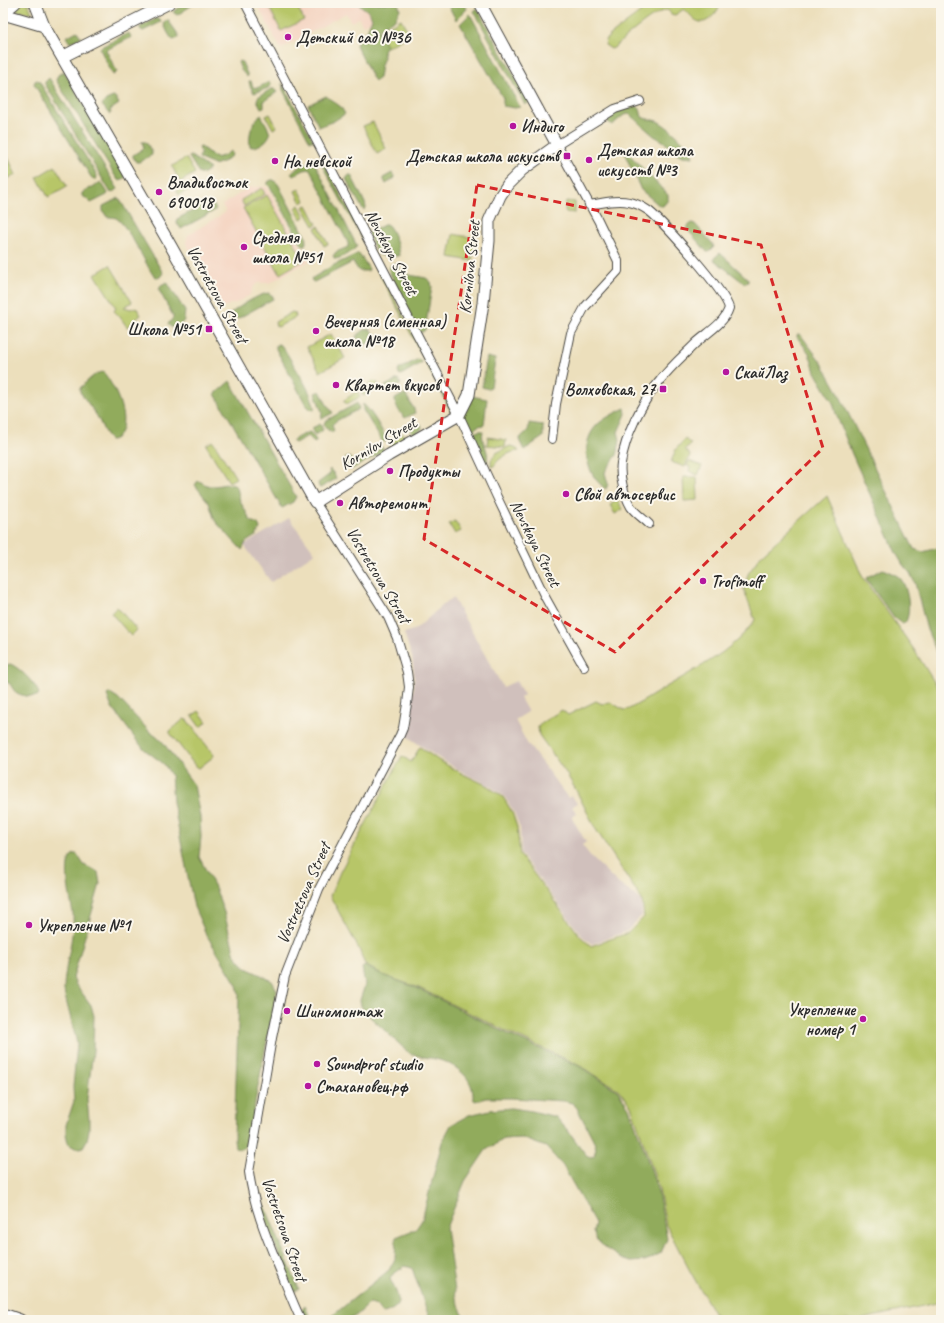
<svg xmlns="http://www.w3.org/2000/svg" width="944" height="1323" viewBox="0 0 944 1323" font-family="Caveat,sans-serif">
<style>
.built{fill:#f4d3c0}
.industrial{fill:#d0c0bc}
.green{fill:#b7c668;stroke:#71784a}
.forest{fill:#91ab5c;stroke:#5e6b44}
.lines{fill:none;stroke-linecap:round;stroke-linejoin:round}
.street-casing{stroke:#484641;stroke-width:10}
.secondary-casing{stroke:#484641;stroke-width:13}
.street{stroke:#fff;stroke-width:8}
.secondary{stroke:#fff;stroke-width:11}
.marked{fill:none;stroke:#d62828;stroke-width:3;stroke-dasharray:8 5;stroke-linejoin:round}
.poi-dot{fill:#b5179e;stroke:#fbf7ec;stroke-width:1.5}
.labels{text-anchor:middle;stroke-width:4;stroke-linejoin:round;paint-order:stroke}
.poi-label{font-size:17px;font-weight:bold;fill:#2b2b2b;stroke:#fbf7ec;text-anchor:start}
.street-label{font-size:17px;fill:#2b2b2b;stroke:#fbf7ec}
</style>
<rect width="100%" height="100%" fill="#fbf7ec"/>
<filter id="ink" filterUnits="userSpaceOnUse"><feTurbulence type="fractalNoise" baseFrequency=".025" numOctaves="2"/><feDisplacementMap in="SourceGraphic" scale="8" xChannelSelector="R" yChannelSelector="G"/><feConvolveMatrix kernelMatrix="1 2 1 2 8 2 1 2 1" color-interpolation-filters="sRGB"/></filter>
<filter id="wash" filterUnits="userSpaceOnUse"><feTurbulence type="fractalNoise" baseFrequency=".012" numOctaves="4" result="noise"/><feDisplacementMap in="SourceGraphic" scale="16" xChannelSelector="R" yChannelSelector="G"/><feGaussianBlur stdDeviation="0.9" result="paint"/><feColorMatrix in="noise" values="0 0 0 0 0 0 0 0 0 0 0 0 0 0 0 0 0 1.4 0 .05"/><feComposite in="paint" operator="in"/></filter>
<g filter="url(#wash)">
<rect width="100%" height="100%" fill="#ecdfbc"/>
<path class="built" d="M256 3H367L375 19 363 25 359 18 351 22 346 13 281 49Z
M250 187H267L309 261 269 283H258L254 286 250 295 234 304H230L222 308 186 243 188 235 226 212 222 205Z"/>
<path class="industrial" d="M289 518 315 553 271 582 244 545Z
M453 598 503 687 516 681 524 695 520 698 528 712 515 720 527 743 568 798 571 796 577 803 572 807 577 813 572 818 586 842 582 845 592 858 619 884 641 900 642 915 627 931 592 944 581 935 521 854 520 828 514 812 504 796 487 784 466 774 439 758 405 735 414 687V674L412 657 404 633 416 629 446 602Z"/>
<path class="green" d="M23 3H28L32 13 17 11V6Z
M267 3H298L296 4 304 20 281 31Z
M653 3H722C719 9 709 24 700 22 694 21 689 13 684 9L675 15 671 14 668 10C657 9 623 39 614 48L611 49 605 45 606 40 609 36Z
M401 19 410 35 387 47 379 32Z
M270 114 277 127 273 129 266 116Z
M373 122 386 149 377 154 363 126Z
M5 151 16 175 6 179 3 172V152Z
M186 158 195 173 180 182 172 166Z
M55 166 67 186 48 197 37 177Z
M191 183 193 187 179 195 177 191Z
M262 188 265 194 244 206 241 200Z
M299 189 305 201 301 203 295 191Z
M267 195 304 260 280 274 243 208Z
M566 201 575 202V213L565 212Z
M299 205 305 217 301 219 295 208Z
M307 205 317 224 314 226 303 207Z
M319 226 328 244 324 246 315 228Z
M453 234 475 238 472 261 449 257Z
M368 247 427 361H425L367 250Z
M110 265 132 302 124 307 131 309 136 307 141 315 127 327 120 317 114 311 116 308 95 274Z
M292 312 295 313 296 317 278 327 276 326 275 322Z
M331 334 345 358 320 372 307 347Z
M427 361 455 410 452 413 429 369 426 363Z
M373 381 377 382 379 387 363 396 362 393V389Z
M357 391 360 397 347 404 343 401Z
M403 433 406 438 392 447 389 442Z
M488 437 506 440 505 447 487 445Z
M685 439 691 444 685 449 690 455 685 467 671 462 676 449Z
M213 441 236 478 229 482 206 445Z
M510 446 515 447 519 451C508 452 499 458 493 467L491 466V460L496 453Z
M689 461 702 466 698 475 689 471 690 467 687 466Z
M683 477H697L698 500 684 501Z
M827 496 863 578 913 648 941 693V1302L858 1320H718L690 1271 666 1225 659 1189 646 1150 631 1106 619 1090 579 1065 516 1036 417 987 385 976 365 965 359 949 330 896 340 872 402 756 411 762 420 747 438 760 465 775 486 785 503 797 512 812 517 827 520 855 580 936 591 946 628 933 644 917 642 900 595 828 577 792 566 773 539 735 538 727 541 723 562 710 568 715 596 701 602 704 610 702 624 710 629 709C648 699 665 687 683 677 710 661 737 646 755 620L744 590 748 574 762 554Z
M617 500 623 509 615 514 610 505Z
M455 521 461 531 455 534 449 524Z
M117 607 137 630 131 636 111 613Z
M199 711 207 722 200 727 192 716Z
M184 719 187 720 214 755 213 757 199 768 196 767 170 733V731Z"/>
<path class="forest" d="M188 3H193L194 4 177 15 173 12 175 10Z
M357 3H398L400 9 395 19 378 30 386 46 383 50 384 57 381 65 379 78 375 81 372 77 356 45 359 37 367 31 372 18 369 12Z
M447 3H464L467 9 456 20Z
M477 8 529 102 525 105 474 11Z
M470 14 520 107 515 108 503 106V98L460 24Z
M156 19H159L161 22 143 31 140 29V27Z
M168 20 178 34 179 38 173 40C169 36 165 28 164 23Z
M77 31 81 37 70 43 66 37Z
M129 33 131 37 130 38 106 50 117 72 113 75 100 49 101 47Z
M239 61 242 62 248 76 247 77 241 70 238 62Z
M64 71 126 177 120 181 117 179 56 80 58 75Z
M49 78 118 189 111 193 45 84V82Z
M37 80 39 81 92 167 97 176 96 180 95 181 91 177 37 89 34 84 35 81Z
M249 81H251L253 87 257 88 269 82 271 84 268 88 254 93 250 86Z
M282 83 314 141H310L308 138 283 90Z
M271 89H274L277 92 264 101V107L261 108 257 100 258 97Z
M326 96 341 107 345 114 334 121 319 127 308 105Z
M113 97 116 98 119 104 110 110 111 113 109 114 102 105 106 100Z
M637 106 640 109 642 117C647 120 652 119 657 121 667 125 691 147 693 157L683 156 676 153 663 141 654 136 629 114 624 115 612 125 608 122V118L613 113Z
M261 115 267 126 270 134C267 142 259 147 251 147L250 146C248 135 252 121 261 115Z
M142 142H146L152 152V155L139 162H136L133 157V155L144 148Z
M199 147H201L216 158 223 156 231 151 232 155 225 161 214 165 200 159 199 157 201 154Z
M623 150H625L629 154 668 195V200L663 206H660L641 190Z
M191 156 210 169 203 174 199 173 189 157Z
M320 156 368 244 366 246 323 167 320 160Z
M313 160 357 246C353 252 342 258 335 259L333 256 336 252 348 247V243L310 169 304 170 293 176 291 173 294 170Z
M392 173 395 178 386 184 383 178Z
M349 175H351L365 203 366 208 364 210 362 208 346 179Z
M271 180H274L278 184 307 239 305 245H303L301 243 271 188 268 185V182Z
M101 182 108 193 107 195 91 203 86 198 82 196V193Z
M119 198 163 273 160 277 158 278 153 275C146 264 126 223 116 218 113 217 110 217 107 217L103 211V206Z
M209 202 212 203 216 209 214 211 181 229 176 221 177 219Z
M692 223 695 224 712 243 714 247 709 252H707L687 229V227Z
M386 224C393 227 399 249 399 256H384L377 254 368 233Z
M359 253 369 269 368 271H359L353 262 314 282 312 281 311 279 332 266Z
M720 253 748 279V282L746 283H744L714 260V258Z
M396 263 404 274 426 278 431 282 432 287 425 330 423 332H420L417 329 389 271C389 266 391 264 396 263Z
M167 282 185 311 184 320C181 326 172 331 168 324L173 318V316L159 290 161 285Z
M268 293 273 296V299L239 318 235 319 231 313C242 305 255 296 268 293Z
M366 329H370L376 338 375 340 362 346 356 336Z
M800 334 822 363 836 388 914 549 923 552 941 547V668L934 646 927 630 915 583 910 573 903 565 896 553 852 454 836 414 833 403 815 372 809 353 797 337V335Z
M278 344 281 345 286 352C293 364 316 398 314 410L310 409 306 405 276 349V345Z
M487 357 495 359V360L491 387 488 389 482 387Z
M418 359 421 361V363L401 375 399 374 398 370Z
M102 372 104 373C115 387 129 416 120 433 118 437 115 440 110 440L107 437 97 416 80 392V388C86 383 94 373 102 372Z
M398 379 401 384 389 392 385 386Z
M230 381 296 497 293 502 282 508 215 394Z
M320 391 326 403 333 413 321 419 322 412 315 393Z
M404 394 406 395 414 409 415 413 405 418C400 413 395 406 395 399Z
M471 396 487 399 484 425 478 426 471 432 461 416Z
M357 403 359 409 336 421 332 425 334 431 332 432 328 430 324 425 325 421Z
M363 404C372 411 381 429 387 440L386 442 382 441 363 410Z
M625 408 626 414 618 432 620 440 617 455 606 470 605 473 608 484 606 489C585 475 579 442 598 424 606 417 615 413 625 408Z
M529 423 543 425V437L524 450 519 440C524 431 529 435 529 423Z
M320 424 323 430 317 434H314L312 430V428Z
M419 425H421L422 428 421 430 413 434 410 430Z
M479 431H483C480 442 490 450 487 461L484 462 471 437 475 432Z
M309 432 311 433 316 440 315 443 308 436 295 443 292 441 298 437Z
M382 447 384 450 383 452 350 470 345 460 346 458 349 457 354 463H356Z
M330 469 334 474 336 479 320 488 319 487 318 483 330 474 329 470Z
M198 481C203 482 207 487 213 486 221 486 229 481 237 487L240 501 251 521 258 524 260 528 257 535 246 542 242 550 215 521 209 503 195 485Z
M883 569C888 572 896 574 900 578 908 587 912 613 905 623L902 624 894 618 866 579 867 577Z
M10 664C18 666 39 687 39 695 34 698 22 696 17 693 13 691 12 686 9 683L6 682 3 683V666Z
M110 693 118 698 150 732 162 741 194 785 200 817 201 837 199 857 215 887 224 912 235 955 246 968 263 976 272 981 277 990 257 1091 249 1139 247 1145 241 1149 235 1148 234 1139 239 995 237 985 206 934 194 907 173 802 171 775 164 764 145 750 137 741 111 706 107 695Z
M74 854H77L84 865 98 872 100 884 73 978 76 985 91 1005 94 1016 93 1051 87 1099 89 1119V1130L87 1140 83 1147 79 1148H75L70 1145 68 1143 66 1134V1125L74 1101 73 1087 77 1043 65 996 64 990C64 964 75 939 73 913 71 901 61 860 74 854Z
M365 966 385 976 417 988 516 1038 579 1066 618 1091 629 1108 645 1152 658 1192 667 1239 661 1253 650 1259 644 1261 631 1262 622 1259 605 1248 596 1239 593 1232 595 1223 563 1166 546 1147 522 1138 504 1139 486 1150 465 1181 446 1228 456 1298 465 1320H430L412 1268 405 1266 392 1275 390 1279C395 1290 405 1304 391 1310 388 1312 385 1313 382 1313L376 1305 370 1303 357 1315 348 1320H327L389 1270 395 1259 396 1237 416 1229 422 1220 442 1142 451 1125 469 1115 490 1110 511 1108 532 1111 556 1117 569 1132 586 1155 590 1157 594 1156 596 1148 593 1139 577 1108 572 1103 564 1101 512 1098H486L475 1101 473 1099C474 1080 461 1069 445 1062 434 1057 420 1058 409 1053L367 1014 361 1006 360 1000 365 985 362 968Z
M260 1205 265 1206 299 1289 293 1292Z
M305 1306 311 1320H305L301 1311Z"/>
</g>
<g filter="url(#ink)">
<g class="lines">
<defs>
<path id="street" d="M245 3 459 415 497 497 545 597 584 667
M589 205C602 203 617 199 629 202 636 203 643 207 649 211 664 223 725 291 729 308 724 324 708 332 696 343 683 356 669 368 658 383 641 404 625 436 621 463 619 476 624 495 631 507 636 514 643 518 649 524
M552 439 556 404 571 333 585 307 618 271V261L598 220 557 145 615 109 640 101
M301 1320C292 1301 285 1282 277 1263 265 1234 253 1203 249 1172L272 1038 285 976 319 889 400 735 403 728 407 704 409 687 407 672 397 638 388 617 315 502"/>
<path id="secondary" d="M35 3 44 26 168 241 315 502 389 455 459 415 469 395 483 303 489 241V221L500 196 508 184 522 170 557 145 480 3
M3 11 9 8 15 3
M3 14 44 26
M62 57 169 3
M3 1314 20 1320"/>
</defs>
<use href="#street" class="street-casing"/>
<use href="#secondary" class="secondary-casing"/>
<use href="#street" class="street"/>
<use href="#secondary" class="secondary"/>
</g>
</g>
<path class="marked" d="M477 185 761 245 823 448 615 652 424 539Z"/>
<g class="poi-dot">
<circle cx="288" cy="37" r="4"/>
<circle cx="513" cy="126" r="4"/>
<rect x="563" y="152" width="8" height="8" rx="2"/>
<circle cx="589" cy="160" r="4"/>
<circle cx="275" cy="161" r="4"/>
<circle cx="159" cy="192" r="4"/>
<circle cx="244" cy="247" r="4"/>
<rect x="205" y="325" width="8" height="8" rx="2"/>
<circle cx="316" cy="331" r="4"/>
<circle cx="726" cy="372" r="4"/>
<circle cx="336" cy="385" r="4"/>
<rect x="659" y="385" width="8" height="8" rx="2"/>
<circle cx="390" cy="471" r="4"/>
<circle cx="566" cy="494" r="4"/>
<circle cx="340" cy="503" r="4"/>
<circle cx="703" cy="581" r="4"/>
<circle cx="29" cy="925" r="4"/>
<circle cx="287" cy="1011" r="4"/>
<circle cx="863" cy="1019" r="4"/>
<circle cx="317" cy="1064" r="4"/>
<circle cx="308" cy="1086" r="4"/>
</g>
<g class="labels">
<g class="poi-label">
<text x="296" y="43">Детский сад №36</text>
<text x="521" y="132">Индиго</text>
<text x="597" y="156">Детская школа<tspan x="597" dy="20">искусcтв №3</tspan></text>
<text x="559" y="162" text-anchor="end">Детская школа искусcтв</text>
<text x="283" y="167">На невской</text>
<text x="167" y="188">Владивосток<tspan x="167" dy="20">690018</tspan></text>
<text x="252" y="243">Средняя<tspan x="252" dy="20">школа №51</tspan></text>
<text x="324" y="327">Вечерняя (сменная)<tspan x="324" dy="20">школа №18</tspan></text>
<text x="201" y="335" text-anchor="end">Школа №51</text>
<text x="734" y="378">СкайЛаз</text>
<text x="344" y="391">Квартет вкусов</text>
<text x="655" y="395" text-anchor="end">Волховская, 27</text>
<text x="398" y="477">Продукты</text>
<text x="574" y="500">Свой автосервис</text>
<text x="348" y="509">Авторемонт</text>
<text x="711" y="587">Trofimoff</text>
<text x="37" y="931">Укрепление №1</text>
<text x="855" y="1015" text-anchor="end">Укрепление<tspan x="855" dy="20">номер 1</tspan></text>
<text x="295" y="1017">Шиномонтаж</text>
<text x="325" y="1070">Soundprof studio</text>
<text x="316" y="1092">Стахановец.рф</text>
</g>
<g class="street-label">
<text transform="translate(392 252) rotate(62)" y="6">Nevskaya Street</text>
<text transform="translate(469 267) rotate(-84)" y="6">Kornilova Street</text>
<text transform="translate(218 294) rotate(61)" y="6">Vostretsova Street</text>
<text transform="translate(378 443) rotate(-31)" y="6">Kornilov Street</text>
<text transform="translate(536 543) rotate(64)" y="6">Nevskaya Street</text>
<text transform="translate(379 575) rotate(59)" y="6">Vostretsova Street</text>
<text transform="translate(303 893) rotate(-66)" y="6">Vostretsova Street</text>
<text transform="translate(285 1229) rotate(71)" y="6">Vostretsova Street</text>
</g>
</g>
<rect width="944" height="1323" fill="none" stroke="#fbf7ec" stroke-width="16"/>
</svg>
